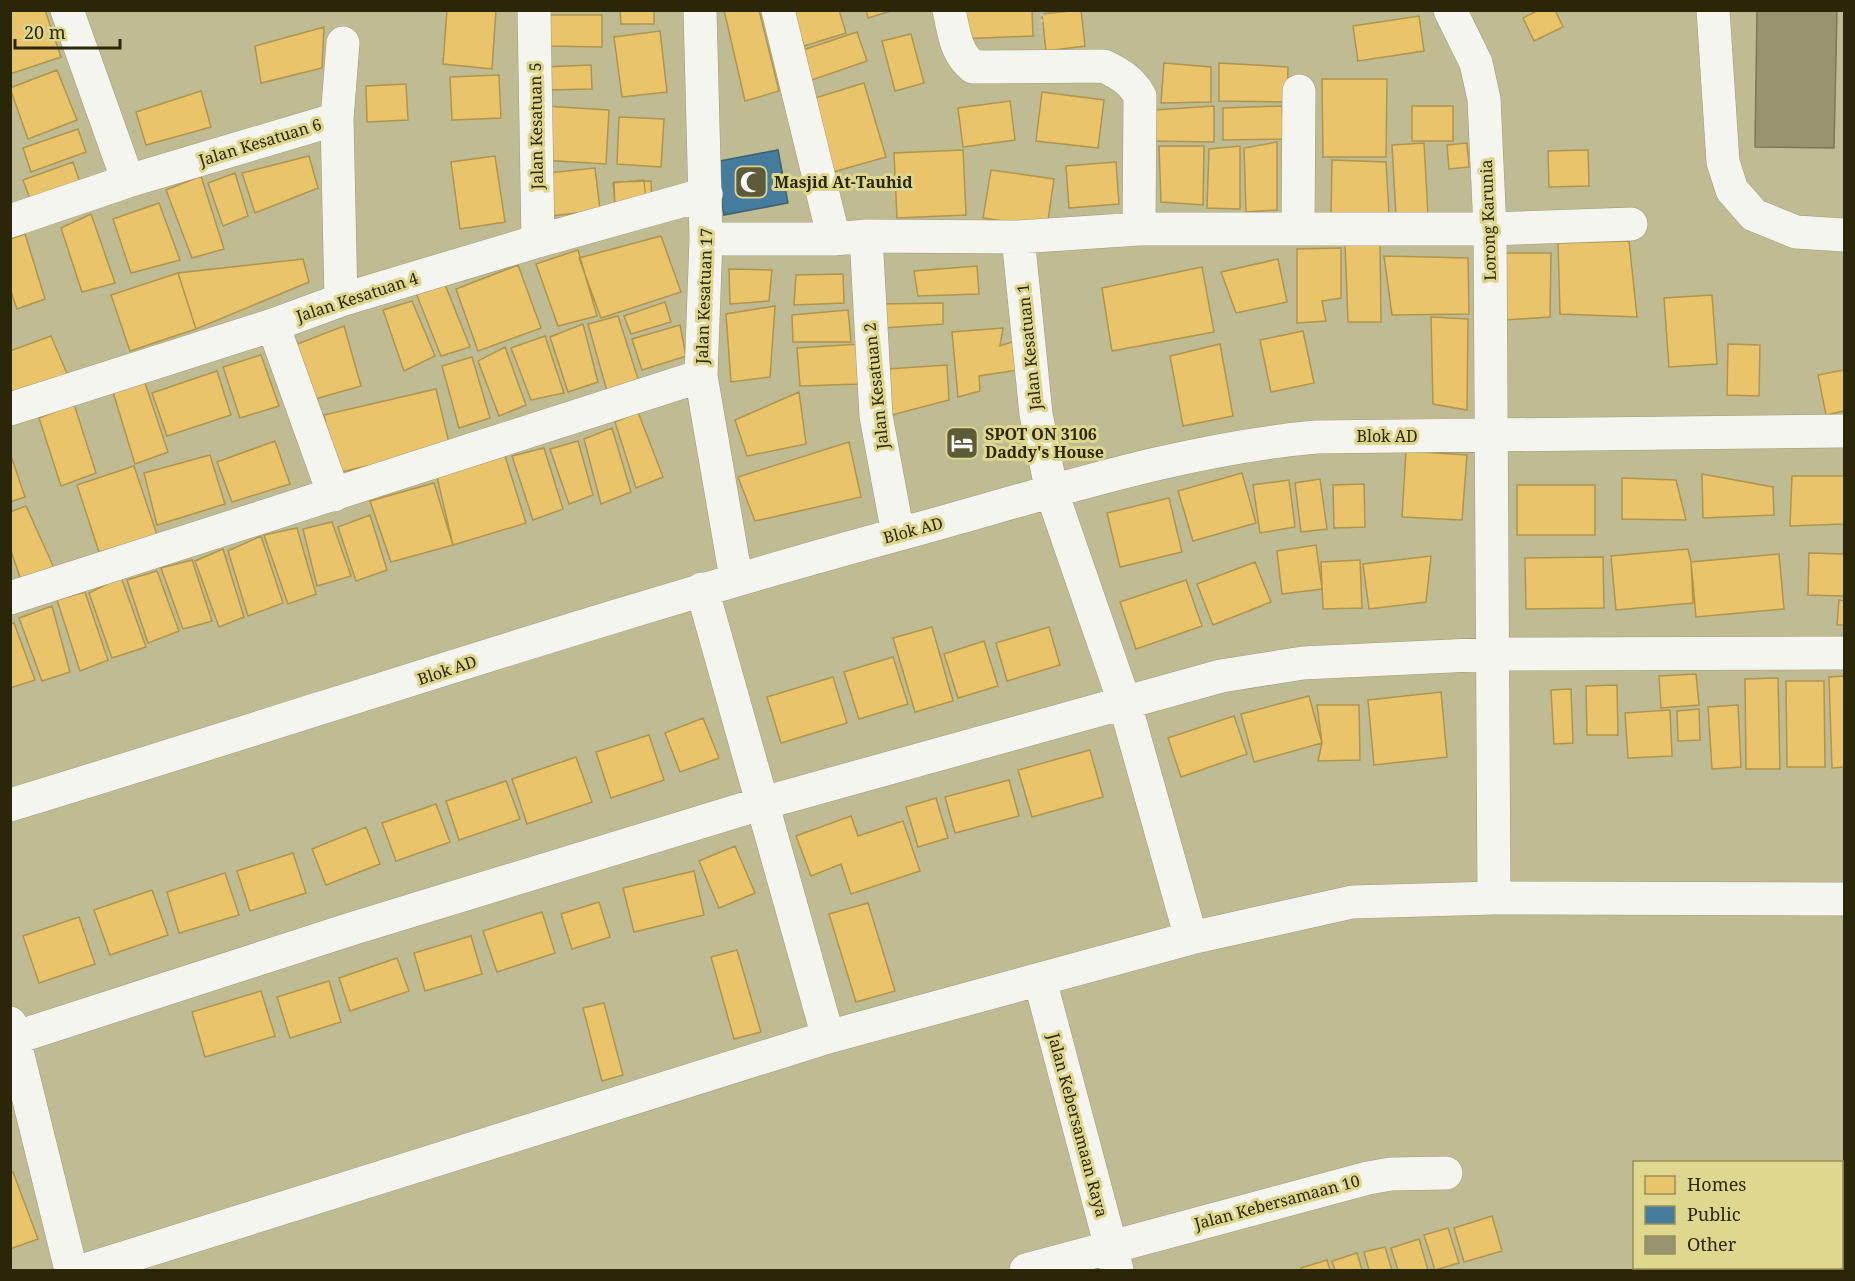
<svg xmlns="http://www.w3.org/2000/svg" width="1855" height="1281" viewBox="0 0 1855 1281" font-family="'Noto Serif',serif">
<style>
.homes{fill:#e9c46a;stroke:#b0954d;stroke-width:1.5}
.public{fill:#457b9d;stroke:#3d6270;stroke-width:1.5}
.building{fill:#97946f;stroke:#7b785b;stroke-width:1.5}
.lines{fill:none;stroke-linecap:round;stroke-linejoin:round}
.minor-casing{stroke:#9f9c7b;stroke-width:34}
.path{stroke:#c2c0b3;stroke-width:4;stroke-dasharray:3 3;stroke-linecap:butt}
.minor{stroke:#f5f5ef;stroke-width:33}
.labels{text-anchor:middle;stroke-width:6;stroke-linejoin:round;paint-order:stroke}
.street-label{font-size:16px;fill:#2a2708;stroke:#ded78d}
.poi-label{font-size:16px;font-weight:bold;fill:#2a2708;stroke:#ded78d;text-anchor:start}
</style>
<rect width="100%" height="100%" fill="#bfbb92"/>
<path class="homes" d="M10 10H45L61 57 10 74Z
M447 10H496L492 69 443 64Z
M620 10H654V24H621Z
M724 10H759L779 91 745 101Z
M792 10H839L846 33 804 46Z
M866 10H894L868 18Z
M959 10H1032L1033 36 960 39Z
M1081 10 1085 46 1046 51 1042 14Z
M1539 10H1555L1563 27 1534 41 1523 18Z
M548 15H602V47L548 46Z
M1419 16 1424 51 1358 61 1353 26Z
M324 27 322 68 261 83 255 46Z
M660 31 667 92 622 97 614 37Z
M857 32 867 61 803 83 794 53Z
M911 34 924 83 895 91 882 41Z
M1164 63 1211 67V102L1161 103Z
M1219 63 1288 67 1287 102 1219 101Z
M591 65 592 89 544 90 543 67Z
M57 70 77 120 28 139 10 88Z
M499 75 501 118 452 120 450 77Z
M1322 79H1387L1386 157H1323Z
M864 83 886 157 833 172 812 99Z
M406 84 408 120 367 122 366 86Z
M201 91 211 127 146 145 136 112Z
M1042 92 1104 100 1098 148 1036 141Z
M1010 101 1015 140 963 147 958 108Z
M545 106 609 110 606 164 542 160Z
M1214 106V142L1153 141 1154 110Z
M1282 106 1284 139 1223 140V108Z
M1412 106H1453V141H1412Z
M619 117 664 119 661 167 617 164Z
M78 129 86 152 31 172 23 148Z
M1277 142V210L1246 212 1244 148Z
M1424 143 1428 215 1396 216 1392 145Z
M1467 143 1469 167 1449 169 1447 145Z
M1159 146H1204L1203 205 1161 202Z
M1240 146V209L1207 208 1209 149Z
M963 150 966 215 897 218 894 153Z
M1588 150 1589 186 1549 187 1548 151Z
M309 156 318 188 255 213 242 173Z
M495 156 505 222 460 229 451 162Z
M1332 160 1386 162 1389 214 1331 217Z
M73 162 81 186 32 204 23 180Z
M1116 162 1119 204 1069 208 1066 166Z
M595 168 600 210 544 217 539 174Z
M991 170 1054 179 1047 227 983 218Z
M235 173 248 216 223 226 208 183Z
M201 176 224 249 192 258 166 190Z
M644 180 647 210 616 214 613 183Z
M651 181 652 207 615 208 614 182Z
M159 203 180 260 131 273 113 219Z
M91 214 115 283 82 292 61 228Z
M25 234 45 299 17 309 10 289V239Z
M661 236 681 292 601 318 579 258Z
M1629 241 1637 317 1560 314 1558 243Z
M1345 243 1380 244 1381 322H1348Z
M1341 248V298L1322 301 1326 321 1297 323V249Z
M578 250 597 316 558 326 536 264Z
M1505 253H1551L1550 317 1505 320Z
M1384 256 1468 258 1469 314 1392 315Z
M303 259 309 282 196 329 178 273Z
M1278 259 1287 302 1236 313 1221 272Z
M518 265 541 328 478 351 456 289Z
M977 266 979 294 918 296 914 271Z
M1202 267 1214 332 1112 351 1102 288Z
M729 269 772 270 769 301 730 304Z
M178 273 196 329 130 351 111 295Z
M843 274 844 303 794 305 796 275Z
M444 282 470 347 441 356 416 293Z
M1712 295 1717 364 1669 367 1664 298Z
M412 301 435 356 404 371 383 310Z
M665 302 671 322 631 334 624 316Z
M943 303V324L883 328 881 304Z
M775 306 770 377 731 382 726 314Z
M848 310 851 342H793L792 315Z
M618 316 639 382 607 391 588 324Z
M1431 317 1468 319 1467 410 1433 404Z
M583 324 598 382 568 392 550 337Z
M680 325 686 356 642 370 632 339Z
M344 326 361 386 315 399 295 345Z
M1003 328 1000 346 1015 341 1018 370 979 376 980 391 958 397 952 332Z
M1303 331 1314 383 1271 392 1260 340Z
M51 336 68 376 10 395V351Z
M545 336 564 393 531 400 511 348Z
M860 344 861 384 800 386 797 348Z
M1220 344 1233 416 1183 426 1170 356Z
M1728 344 1760 345 1759 396 1727 395Z
M505 347 526 405 499 416 478 361Z
M261 355 279 406 240 418 223 367Z
M472 357 490 418 459 428 442 366Z
M947 365 949 400 888 416V369Z
M1844 370V411L1826 415 1818 375Z
M217 371 231 415 167 436 152 393Z
M143 377 168 452 135 464 112 389Z
M436 389 450 447 337 473 324 415Z
M799 392 806 444 747 456 735 420Z
M74 404 96 473 61 486 39 418Z
M638 412 663 477 636 488 615 422Z
M612 428 631 492 601 504 584 439Z
M275 441 290 484 232 502 217 462Z
M578 441 593 495 569 504 550 449Z
M849 442 861 497 755 521 738 477Z
M544 448 563 509 533 520 512 456Z
M1406 451 1467 455 1462 520 1402 517Z
M10 453 25 497 10 502Z
M210 455 225 504 157 525 144 473Z
M505 456 526 523 453 545 437 477Z
M134 466 157 535 99 552 77 485Z
M1242 473 1256 523 1193 541 1178 491Z
M1702 474 1773 487 1774 515 1703 518Z
M1792 476H1844V524L1790 526Z
M1622 478 1676 480 1686 520 1622 519Z
M1320 479 1327 529 1301 532 1295 483Z
M1289 480 1295 527 1260 533 1253 485Z
M434 483 453 545 391 562 370 501Z
M1364 484 1365 527 1334 528 1333 485Z
M1517 485H1595V535H1517Z
M1169 498 1182 552 1120 567 1107 513Z
M26 506 54 568 21 580 10 548V512Z
M370 515 387 570 356 581 338 527Z
M332 522 351 576 317 586 303 529Z
M297 528 316 594 288 604 264 535Z
M261 536 283 603 248 616 228 551Z
M1316 545 1322 589 1282 594 1277 551Z
M223 549 244 617 219 627 195 561Z
M1688 549 1691 562 1693 603 1616 610 1611 556Z
M1809 553 1844 554V596L1808 595Z
M1779 554 1784 609 1696 617 1691 562Z
M1431 556 1426 602 1369 609 1363 564Z
M1603 557 1604 608 1526 609 1525 558Z
M192 560 212 621 183 629 161 568Z
M1360 560 1362 608 1323 609 1321 562Z
M1255 562 1271 602 1213 625 1197 584Z
M157 571 179 631 148 643 127 580Z
M121 577 146 647 112 658 89 593Z
M1186 580 1202 626 1136 649 1120 602Z
M85 592 108 660 80 671 57 600Z
M1839 600 1844 601V625H1837Z
M52 606 70 672 42 681 19 618Z
M14 623 35 680 10 688V624Z
M932 627 953 701 915 712 893 638Z
M1049 627 1060 665 1007 681 996 643Z
M984 641 998 686 958 698 944 654Z
M893 657 908 704 859 719 844 672Z
M1696 674 1699 705 1661 708 1659 676Z
M1844 676V767L1832 768 1829 677Z
M833 677 847 723 781 743 767 697Z
M1778 678 1780 769H1746L1745 679Z
M1786 681H1824L1825 767H1787Z
M1617 685 1618 735H1587L1586 686Z
M1571 689 1573 743 1554 744 1551 690Z
M1441 692 1447 757 1374 765 1368 700Z
M1309 696 1322 743 1254 762 1241 714Z
M1317 705H1359L1360 760 1318 761 1322 743Z
M1738 705 1741 767 1712 769 1708 707Z
M1699 709 1700 740 1678 741 1677 711Z
M1670 710 1672 756 1628 758 1625 713Z
M1234 716 1247 754 1181 777 1168 738Z
M703 718 719 758 680 772 665 733Z
M649 735 664 780 611 798 596 752Z
M1090 750 1103 797 1032 817 1018 770Z
M576 757 592 802 527 824 512 779Z
M1009 780 1019 816 955 833 945 797Z
M506 781 520 819 459 840 446 801Z
M936 798 948 838 918 847 906 807Z
M436 804 450 842 396 861 382 823Z
M851 816 858 836 903 821 920 871 851 894 841 864 811 876 796 836Z
M366 827 380 864 326 885 312 849Z
M735 846 755 893 719 908 699 861Z
M293 853 306 893 250 911 237 871Z
M694 871 704 915 634 932 623 888Z
M225 873 239 915 179 933 167 892Z
M152 890 168 935 110 955 94 910Z
M599 902 610 937 572 949 561 914Z
M868 903 895 991 856 1002 829 914Z
M542 912 555 953 497 972 483 931Z
M79 917 95 964 39 983 23 936Z
M471 936 482 974 425 991 414 953Z
M737 950 761 1032 734 1039 711 957Z
M397 958 409 991 350 1011 339 978Z
M329 981 341 1022 290 1038 277 997Z
M261 991 275 1036 205 1057 192 1012Z
M604 1003 623 1075 602 1081 583 1008Z
M13 1172 38 1239 10 1249V1173Z
M1492 1216 1502 1251 1464 1262 1454 1228Z
M1448 1228 1459 1263 1435 1270 1424 1235Z
M1419 1239 1428 1270H1398L1391 1248Z
M1385 1247 1392 1270H1369L1364 1252Z
M1357 1253 1362 1270H1335L1332 1261Z
M1327 1260 1330 1270H1302L1301 1268Z"/>
<path class="public" d="M778 150 788 203 724 215 714 162Z"/>
<path class="building" d="M1757 10H1837L1834 148 1755 147Z"/>
<g class="lines">
<defs>
<path id="minor" d="M67 10 128 181
M534 10 538 241
M700 10 706 239 701 376 736 578
M778 10 834 239
M949 10C954 31 955 53 973 67L1104 66C1120 74 1131 80 1140 96L1139 229
M1450 10 1476 63 1484 99 1490 229 1494 898 1844 899
M1713 10 1723 162 1732 190 1754 215 1796 232 1844 235
M337 119 343 43
M10 221 128 181 337 119 341 300
M1298 229 1299 91
M866 236 876 416 898 534
M706 239H834L866 236 1018 237 1139 229H1490L1631 224
M273 325 334 495
M10 409 273 325 341 300 538 241 706 194
M702 589 828 1037 1191 938 1125 704 1052 493 1036 414 1018 237
M10 598 701 376
M10 805C313 713 613 611 918 529 1049 493 1181 449 1316 437L1844 431
M1191 938 1352 902 1494 898
M1040 980 1117 1270
M10 1023 71 1270
M14 1038 351 929 763 803 1221 676 1303 663 1493 654 1844 653
M85 1270 828 1037
M1026 1270 1368 1178 1391 1174 1446 1173"/>
</defs>
<use href="#minor" class="minor-casing"/>
<path class="path" d="M1040 34 1042 10"/>
<use href="#minor" class="minor"/>
</g>
<defs>
<symbol id="mosque-square" viewBox="-11 -11 22 22"><rect x="-9" y="-9" width="18" height="18" rx="4" fill="#5e5b38" stroke="#ded78d"/><path d="M3.5-4.9A6 6 0 1 0 3.5 4.9A5 5 0 1 1 3.5-4.9Z" fill="#fff"/></symbol>
<symbol id="hotel-square" viewBox="-11 -11 22 22"><rect x="-9" y="-9" width="18" height="18" rx="4" fill="#5e5b38" stroke="#ded78d"/><path d="M-6-4.5h1.5V1H6V5H4.5V3h-9V5H-6ZM-4 0a1.8 1.8 0 1 1 3.6 0ZM.5 0V-2.5h3Q6-2.5 6 0Z" fill="#fff"/></symbol>
</defs>
<g fill-rule="evenodd">
<use href="#mosque-square" x="732" y="163" width="38" height="38"/>
<use href="#hotel-square" x="943" y="424" width="38" height="38"/>
</g>
<g class="labels">
<g class="street-label">
<text transform="translate(536 126) rotate(-91)" y="6">Jalan Kesatuan 5</text>
<text transform="translate(260 142) rotate(-17)" y="6">Jalan Kesatuan 6</text>
<text transform="translate(1488 220) rotate(-92)" y="6">Lorong Karunia</text>
<text transform="translate(704 296) rotate(-88)" y="6">Jalan Kesatuan 17</text>
<text transform="translate(357 297) rotate(-18)" y="6">Jalan Kesatuan 4</text>
<text transform="translate(1029 347) rotate(-96)" y="6">Jalan Kesatuan 1</text>
<text transform="translate(876 386) rotate(-96)" y="6">Jalan Kesatuan 2</text>
<text x="1387" y="442">Blok AD</text>
<text transform="translate(913 530) rotate(-15)" y="6">Blok AD</text>
<text transform="translate(447 670) rotate(-18)" y="6">Blok AD</text>
<text transform="translate(1078 1125) rotate(75)" y="6">Jalan Kebersamaan Raya</text>
<text transform="translate(1277 1202) rotate(-15)" y="6">Jalan Kebersamaan 10</text>
</g>
<g class="poi-label">
<text x="774" y="188">Masjid At-Tauhid</text>
<text x="985" y="440">SPOT ON 3106<tspan x="985" dy="18">Daddy's House</tspan></text>
</g>
</g>
<rect width="1855" height="1281" fill="none" stroke="#2a2708" stroke-width="24"/>
<rect x="1633" y="1161" width="210" height="108" fill="#ded78d" stroke="#969158" stroke-width="1.5"/>
<rect x="1645" y="1176" width="30" height="18" fill="#e9c46a" stroke="#969158" stroke-width="1.5"/>
<text x="1687" y="1191" font-size="18" fill="#2a2708">Homes</text>
<rect x="1645" y="1206" width="30" height="18" fill="#457b9d" stroke="#969158" stroke-width="1.5"/>
<text x="1687" y="1221" font-size="18" fill="#2a2708">Public</text>
<rect x="1645" y="1236" width="30" height="18" fill="#97946f" stroke="#969158" stroke-width="1.5"/>
<text x="1687" y="1251" font-size="18" fill="#2a2708">Other</text>
<path d="M15 39v9h105v-9" fill="none" stroke="#2a2708" stroke-width="3"/>
<text x="24" y="39" font-size="18" fill="#2a2708" stroke="#ded78d" stroke-width="4.5" paint-order="stroke">20 m</text>
</svg>
